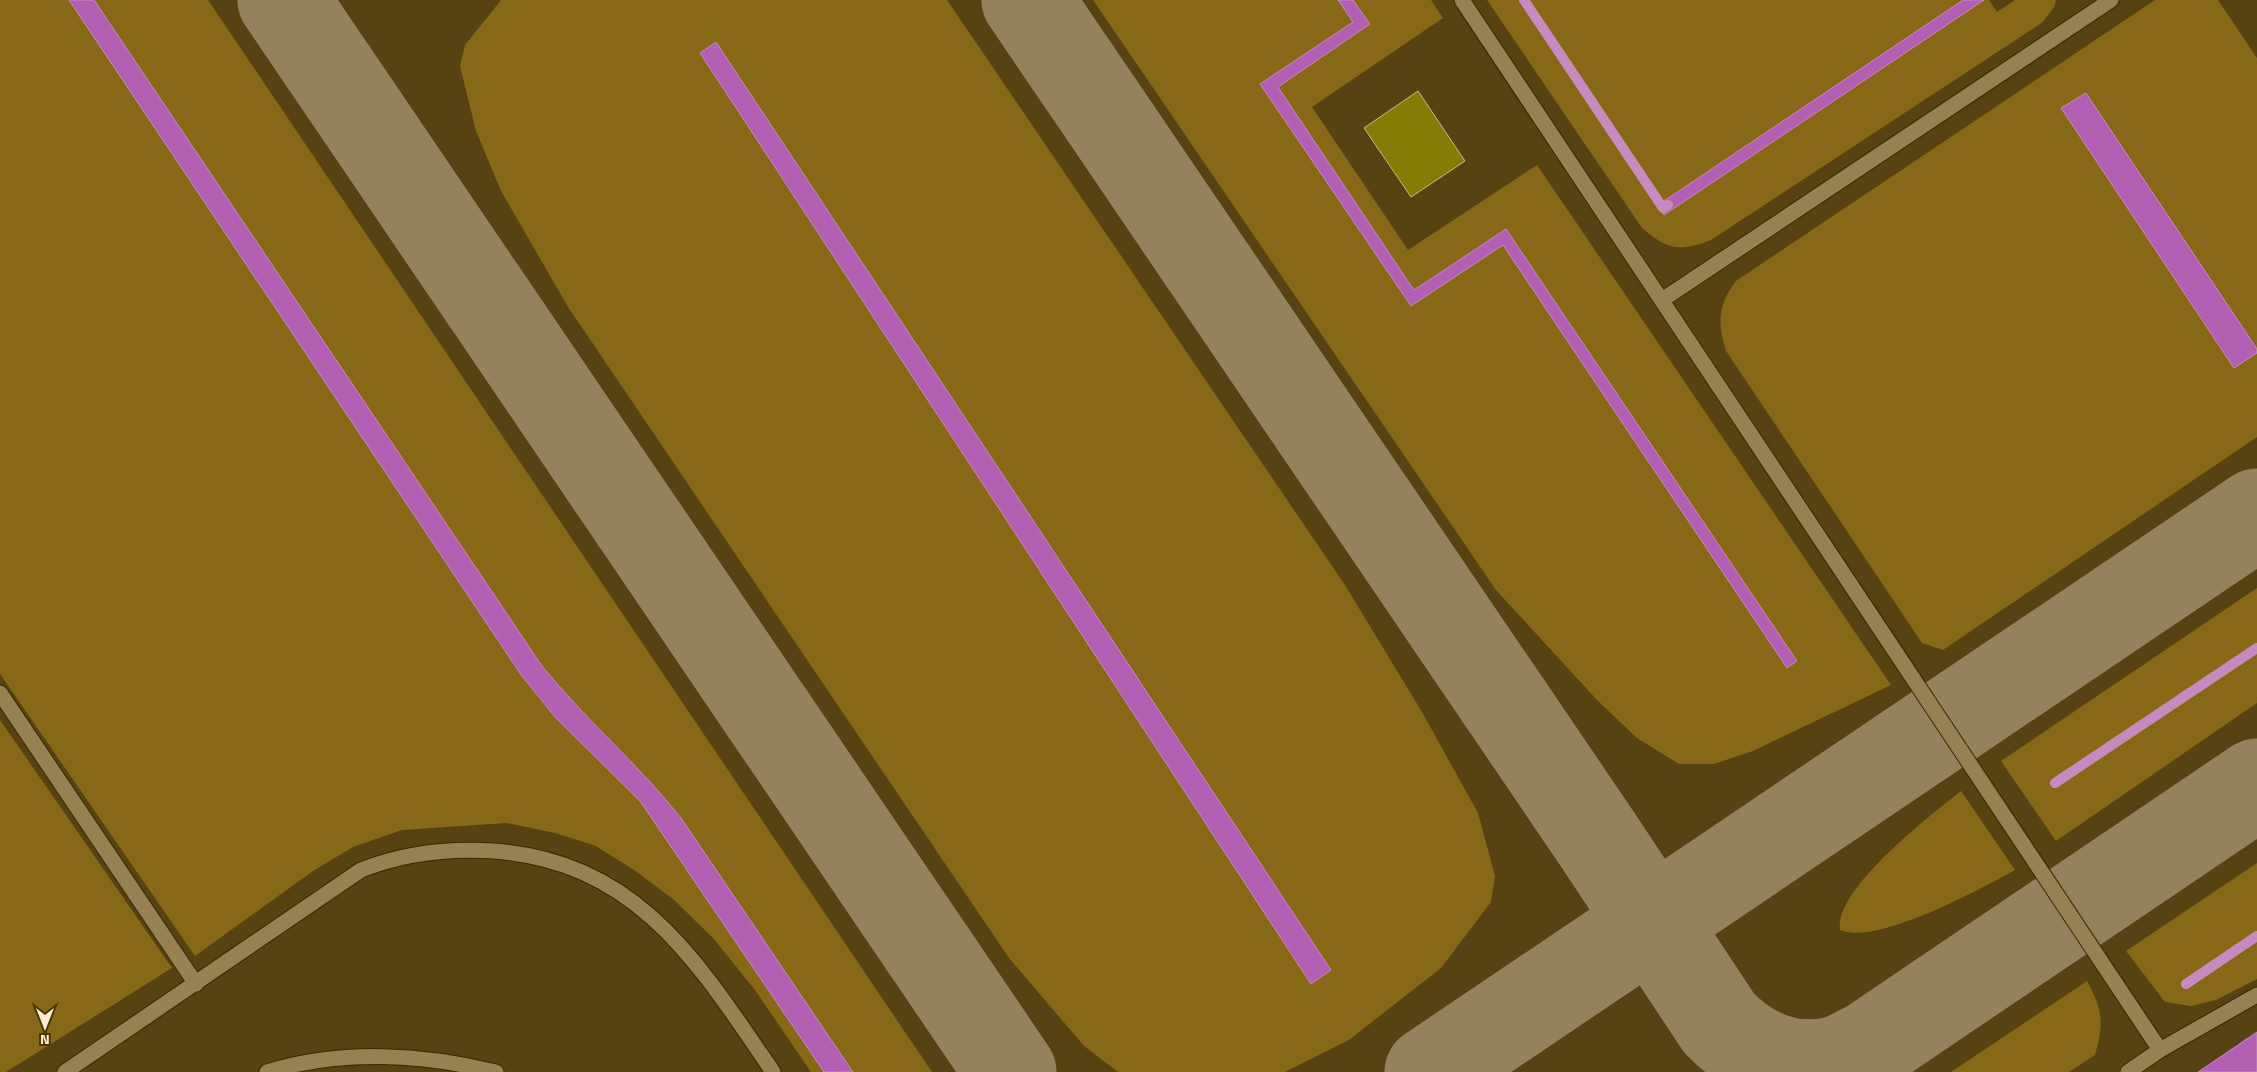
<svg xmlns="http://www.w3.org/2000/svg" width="2257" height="1072" viewBox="0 0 2257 1072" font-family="'Titillium Web',sans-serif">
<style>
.green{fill:#876816;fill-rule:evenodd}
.water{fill:#b160b4;stroke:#c78abe}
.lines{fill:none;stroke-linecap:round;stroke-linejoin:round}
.stream{stroke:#c78abe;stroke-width:10}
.taxiway{stroke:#93825c;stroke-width:91}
.building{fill:#837c05;stroke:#c0be8b}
.minor-casing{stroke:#382905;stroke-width:17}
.minor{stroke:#968153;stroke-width:15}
</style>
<rect width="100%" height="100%" fill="#564213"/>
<path class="green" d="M0 0H70L522 676 555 717 640 801 824 1072H811L755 990 713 938 673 899 634 870 596 846 555 833 507 823 402 830 353 847 313 871 195 956 0 674Z
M94 0H208L932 1072H853L681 818C638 764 585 719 542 666Z
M501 0H947L1345 585 1422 712 1478 813 1495 876 1491 902 1441 968 1349 1040 1285 1072H1118L1084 1046 1009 958 568 307 501 191 476 131 460 66 465 45ZM716 42 1331 970 1311 984 700 53Z
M1093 0H1338L1353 22 1260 84 1411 306 1503 244 1787 668 1797 661 1506 229 1414 290 1278 87 1370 24 1353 0H1431L1443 18 1312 107 1408 250 1537 165 1891 685 1753 751 1714 764H1679L1637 738 1597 700 1496 590Z
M1487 0H1963L1658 205 1664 215 1984 0H1989L1997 12 2015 0H2056L2054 7 2043 22 1711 240C1679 252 1668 250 1642 228Z
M2155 0H2218L2257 58V349L2086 93 2234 367 2257 353V437L1943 650 1922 643 1726 351C1717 323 1718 305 1736 281Z
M2257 588V703L2056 841 2001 761Z
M0 720 172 968 6 1072H0Z
M1961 791 2015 870C1981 889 1876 946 1840 930 1834 889 1931 815 1961 791Z
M2257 863V979L2216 1000 2191 1006 2165 1002 2126 951Z
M2087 981C2103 1010 2104 1024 2095 1055L2069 1072H1951Z"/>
<path class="water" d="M69 0H94L542 666C585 719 638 764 681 818L853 1072H824L640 801 555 717 522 676Z
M1338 0H1353L1370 24 1278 87 1414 290 1506 229 1797 661 1787 668 1503 245 1411 306 1260 84 1353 22Z
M1963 0H1984L1664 215 1658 205Z
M716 42 1331 970 1311 984 700 53Z
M2086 93 2257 349V353L2234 368 2061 108Z
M2257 1032V1072H2198Z"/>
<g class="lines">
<path class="stream" d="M1524 0 1663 208 1668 205
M2055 783 2257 648
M2186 984 2257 936"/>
<path class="taxiway" d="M283 0 1011 1072
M1027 0 1600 843 1719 1023C1750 1055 1790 1072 1834 1062 1845 1060 1856 1052 1866 1048
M1430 1072 2257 514
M1831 1072 2257 784"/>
</g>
<path class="building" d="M1418 91 1465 161 1411 197 1364 128Z"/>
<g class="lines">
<defs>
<path id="minor" d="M1462 0 2160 1050
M1662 300 2111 0
M0 693 196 984
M65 1072 361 870C404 853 448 848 494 851 639 862 699 964 773 1072
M267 1072C341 1049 423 1054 496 1072
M2128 1072 2160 1050 2257 995"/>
</defs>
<use href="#minor" class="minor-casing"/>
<use href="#minor" class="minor"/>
</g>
<g transform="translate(45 1027) rotate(180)" stroke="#4b3705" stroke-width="4" paint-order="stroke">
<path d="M0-4L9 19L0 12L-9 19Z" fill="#f9edd5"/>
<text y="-8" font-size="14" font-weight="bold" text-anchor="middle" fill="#f9edd5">N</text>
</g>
</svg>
